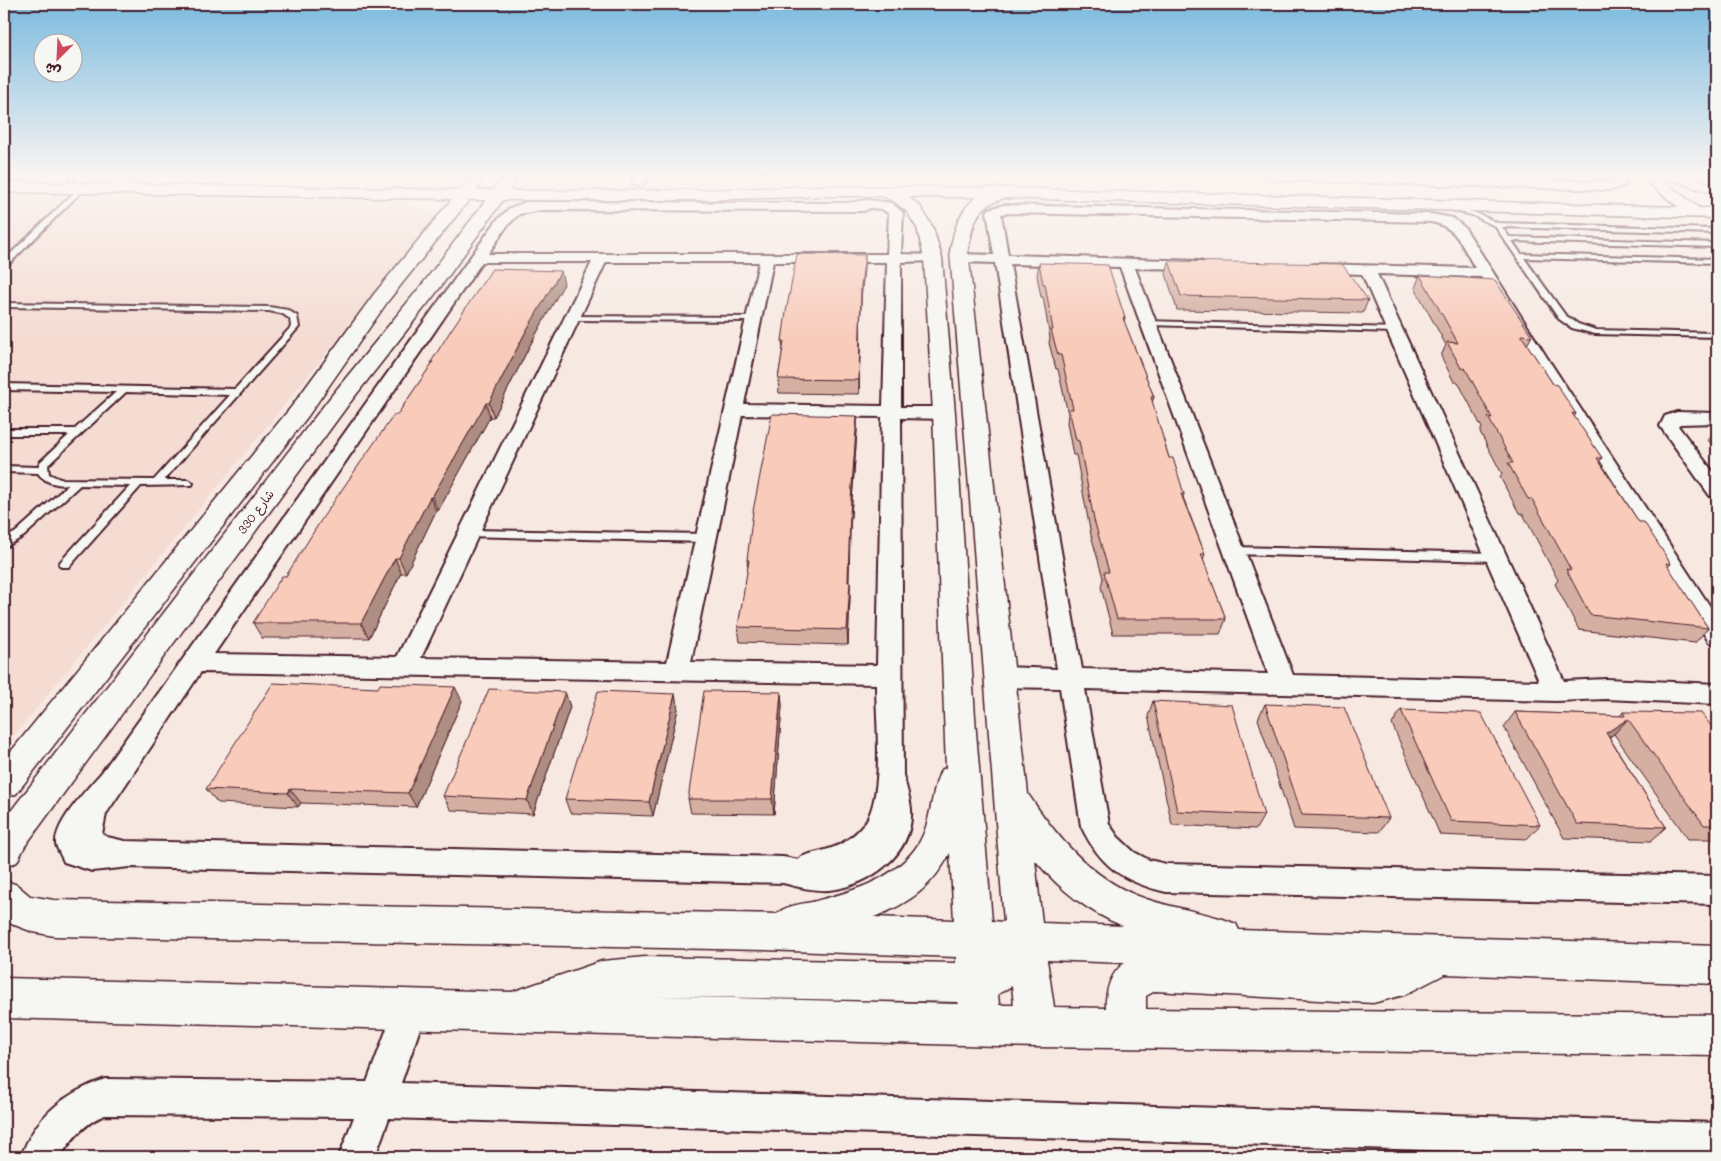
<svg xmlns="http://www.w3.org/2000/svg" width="1721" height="1161" viewBox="0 0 1721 1161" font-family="Mali,'Playpen Sans Arabic',sans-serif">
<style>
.built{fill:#f4dcd3}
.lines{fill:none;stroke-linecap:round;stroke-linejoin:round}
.lane-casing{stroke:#4a1f2b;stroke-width:4}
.street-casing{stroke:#4a1f2b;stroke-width:4}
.secondary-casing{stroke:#4a1f2b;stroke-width:3}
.lane{fill:#f6f6f2;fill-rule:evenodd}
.street{fill:#f6f6f2;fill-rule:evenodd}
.secondary{fill:#f6f6f2;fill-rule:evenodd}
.wall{fill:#d5afa1;stroke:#4a1f2b}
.shaded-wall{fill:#ae8e83;stroke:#4a1f2b}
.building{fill:#f8cbbb;stroke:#4a1f2b}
.labels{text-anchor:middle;stroke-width:4;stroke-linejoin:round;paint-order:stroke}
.street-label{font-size:12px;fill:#4a1f2b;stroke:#f6f6f2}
</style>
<rect width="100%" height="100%" fill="#f7e9e2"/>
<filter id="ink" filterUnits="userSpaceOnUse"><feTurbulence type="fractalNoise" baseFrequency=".02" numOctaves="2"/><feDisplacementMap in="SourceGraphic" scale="10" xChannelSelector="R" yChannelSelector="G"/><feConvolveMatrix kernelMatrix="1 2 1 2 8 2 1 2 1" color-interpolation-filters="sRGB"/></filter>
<g filter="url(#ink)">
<path class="built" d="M4 195 405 201 438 217 4 748Z"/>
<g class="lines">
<defs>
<path id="lane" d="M37 176 26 180 23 178 24 176Z
M71 176H77L72 181 69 179Z
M80 187 85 188 7 266H4V260Z
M1449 206 1476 213 1498 223 1717 229V233L1502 227 1509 237 1717 243V247L1512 241 1521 254 1717 259V263L1524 258 1565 315 1578 324 1596 330 1717 333V337L1595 334 1572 328 1559 319 1495 226 1472 215 1447 209 1446 208Z
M4 303 269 307 288 310 297 316 299 327 164 480H188L193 483 192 485 141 486 69 567H61L59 564 61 561 130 486 80 485 24 536 4 548V539L16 532 68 485C57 485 45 483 38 473L4 472V466L38 467 40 462 69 435H4V429H75L116 392 4 390V384L235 389 291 327 290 319 283 314 269 311 4 307ZM126 392 230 395 154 480 60 479 49 474 48 465Z
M570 316 753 317 757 319 753 321 573 320 569 318Z
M1146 321 1395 328 1399 330 1395 332 1149 325H1146Z
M468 530 706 534 711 538 706 542 464 536 463 534Z
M1234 547 1496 553 1501 557 1496 561 1230 554 1229 551Z"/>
<path id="street" d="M635 176H648L643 185 638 186 632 182Z
M1268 176H1419L1610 182 1613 181 1609 176H1623L1627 182 1626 185 1612 190 1274 180Z
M868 200 892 203 903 213 901 254 938 255 940 258 938 261 901 262V407H944L951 409 953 413 951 417 944 419 901 418 903 775C906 786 910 798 911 809 914 854 870 886 829 890 813 891 798 887 783 883L130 867 92 871 64 862C62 857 57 849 56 844 54 823 89 787 102 772L497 220 510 208 526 202 846 203ZM870 208 882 209 889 214 887 254H488L507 226 519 214 541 210 864 211ZM482 262H592L397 657 214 654ZM606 262H759L667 662 421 658ZM773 262H887L883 406 744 404ZM742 415 882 417 877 665 691 662ZM201 672 876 684C876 721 884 785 868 818 862 829 851 838 841 844 828 851 814 852 801 857L799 860 783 857 125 841 107 837 102 834 106 814Z
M1004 205 1431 214 1453 218 1465 228 1546 356 1717 617V645L1709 642 1481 277 1377 274 1564 681 1606 679 1717 684V704L1606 699 1556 701 1085 689 1109 824 1118 837 1134 852 1149 860 1166 864 1717 876V904L1166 892C1123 882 1100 866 1081 826L1060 688 1000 687 991 684 988 677 991 670 1000 667 1057 669 995 263 960 262 955 261 953 258 955 255 960 254 994 255 987 212 989 209ZM1005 213 1431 222C1458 227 1462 247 1475 268L1315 264 1310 265 1308 268 1310 271 1315 272 1362 274 1539 681 1293 675 1135 268 1198 269 1203 268 1205 265 1203 262 1198 261 1008 255 1001 214ZM1010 264 1120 267 1268 674 1082 669Z
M1677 412 1717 413V423L1680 424 1678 426 1717 477V497L1710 496 1660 426 1665 416Z
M410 995 422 999 426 1011 401 1083 1717 1123V1157H1658L389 1118 375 1157H339L354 1117 105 1115C85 1122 71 1140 60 1157H21C35 1116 65 1093 105 1079L367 1082 398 999Z"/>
<path id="secondary" d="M1640 176H1657L1699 208H1717V218L1005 198C975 206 973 223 968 251L1028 794C1056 836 1090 877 1138 896 1166 907 1195 910 1223 919L1236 924 1239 930 1717 946V984L1445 974 1404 995 1373 1003 1155 991 1146 996V1009L1717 1015V1056L1037 1047 4 1018V978L512 992 602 961 645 957 956 963V957L764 950 54 936 33 932 4 921V880L17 885 30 896 54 900 777 914C784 906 801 904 812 902 850 892 890 882 915 849 933 825 929 795 941 770L946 768 933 413 924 258 917 228 907 212 895 202 882 196H828L700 200H503L439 289 348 405 25 846 17 862 4 867V820L332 395 425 281 486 200H469L388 301 308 416 16 794 4 798V760L292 406 374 294 452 199 4 192V182L460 190C466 183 469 178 479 181L481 184 476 190H493C499 183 502 177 513 180L515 183 509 191 700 190 828 186 1005 188 1678 207ZM908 197H977C959 210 954 230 950 251L1004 922 992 921 976 732 955 413 942 258 933 228 920 206ZM950 853 954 920 874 917C910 903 932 887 950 853ZM1035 860C1059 889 1088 912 1123 926L1042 923ZM1047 960 1125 963C1111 971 1105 992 1106 1008L1054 1007ZM1012 986 1014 1005H999L998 994ZM656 996 958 1002 959 1004Z
M1666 176H1690L1717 185V195L1668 179Z"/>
</defs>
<use href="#lane" class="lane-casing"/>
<use href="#street" class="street-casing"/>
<use href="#secondary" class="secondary-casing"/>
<use href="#lane" class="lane"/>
<use href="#street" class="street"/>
<use href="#secondary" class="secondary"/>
</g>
<path class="wall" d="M1169 261 1368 300 1363 313 1177 310 1166 274Z
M1039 263 1125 318 1124 322 1154 397 1152 403 1169 458 1184 494 1183 497 1205 554 1203 560 1226 619 1220 634H1113L1101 587 1103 578 1091 535 1076 455H1073L1067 423 1068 414 1058 369H1056L1049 343 1050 338 1043 297H1041L1037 276Z
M864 268 861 299 859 394 779 393 778 379 783 349 782 341Z
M1420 275 1532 336 1527 345 1553 384 1576 414 1574 417 1602 458 1600 461 1639 522 1671 564 1668 567 1708 628 1695 643 1579 630 1555 584 1558 580 1523 514 1519 513 1500 477 1502 474 1480 432 1482 428 1458 382H1454L1441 356 1446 345 1415 288Z
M564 284 529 347 494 417H490L438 511H436L406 573H401L369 638H262L253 623 286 576 397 415 432 364 431 362Z
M857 416V431L850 529 849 582H850V597L848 645 740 642 738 627 748 570 747 560Z
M1717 427V452L1708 440Z
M565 692 570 707 533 814 451 810 443 796Z
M781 692 782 706 774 814 691 813 688 799Z
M462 701 416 807 301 803 298 807 218 803 206 789Z
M1153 701 1264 815 1256 829 1172 825 1148 716Z
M1265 704 1389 818 1379 832 1294 829 1258 719Z
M678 709 653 816 570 813 565 799Z
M1401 710 1540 825 1527 839 1440 835 1392 724Z
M1515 712 1620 716 1623 712 1717 733V839H1688L1614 734 1609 737 1666 827 1651 841 1564 838 1504 727Z"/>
<path class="shaded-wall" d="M865 255 864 268 861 299 859 394 861 286Z
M561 271 564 284 529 347 494 417 489 403 525 333Z
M486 403 490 417 438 511 432 497Z
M857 416V431L850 529 848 597 850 514Z
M430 497 436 511 406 573 399 558Z
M395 558 401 573 369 638 361 623Z
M850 582V597L848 645 847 630Z
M455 687 462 701 416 807 408 793Z
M565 692 570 707 533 814 527 800Z
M781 692 782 706 774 814 772 799Z
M675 694 678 709 653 816 649 802Z
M1628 719 1614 734 1593 747 1606 733Z
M290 789 301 803 298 807 288 793Z"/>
<path class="building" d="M797 254 865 255 861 286 859 380 778 379 784 341H782L786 312Z
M1169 261 1342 264 1368 300 1181 296Z
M1039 263 1108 265 1125 318H1123L1154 397H1151L1169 458H1173L1184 494H1181L1205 554H1201L1226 619H1117L1104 572H1109L1094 520 1079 441 1076 440 1069 409H1073L1061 355H1058L1051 330H1053L1045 284H1043Z
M492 269 561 271 525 333 489 403H486L432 497H430L399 558H395L361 623H253L282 576H286L323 517 372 446 394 415H397L433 362H431L451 330Z
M1420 275 1495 280 1532 336 1521 335 1553 384 1557 385 1576 414 1572 413 1602 458H1597L1639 522H1644L1671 564 1666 563 1708 628 1590 615 1566 569 1571 570 1532 499H1528L1508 463H1513L1488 417 1492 418 1465 368H1461L1447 342 1458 343Z
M772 414 857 416 850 514 848 582H850L847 630 738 627 749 560H747L753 511Z
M273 683 378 688 380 684 455 687 408 793 290 789 288 793 206 789Z
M489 689 565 692 527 800 443 796Z
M598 691 675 694 649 802 565 799Z
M704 691 781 692 772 799H688Z
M1153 701 1232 705 1264 815 1177 811Z
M1265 704 1344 707 1389 818 1302 815Z
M1401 710 1481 713 1540 825 1451 821Z
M1515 712 1625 716 1623 712 1701 713 1717 733V825H1704L1628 719 1606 733 1666 827 1577 824Z"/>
</g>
<linearGradient id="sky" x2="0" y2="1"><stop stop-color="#7bbbdf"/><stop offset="0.52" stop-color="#fbf5f2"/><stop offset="1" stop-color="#fbf5f2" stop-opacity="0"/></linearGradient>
<rect width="1721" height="339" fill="url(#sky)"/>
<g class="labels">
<g class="street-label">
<text transform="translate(256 512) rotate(-53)" y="4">شارع 330</text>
</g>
</g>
<rect width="1721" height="1161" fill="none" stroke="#f6f6f2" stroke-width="20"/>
<rect x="10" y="10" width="1701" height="1141" fill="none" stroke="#4a1f2b" stroke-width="2" filter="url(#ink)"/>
<g transform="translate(58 58) rotate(204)"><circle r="24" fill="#f6f6f2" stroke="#b1a0a2"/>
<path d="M0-4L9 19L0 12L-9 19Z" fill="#d1495b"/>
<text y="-8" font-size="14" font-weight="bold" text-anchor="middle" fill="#4a1f2b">ش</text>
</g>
</svg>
